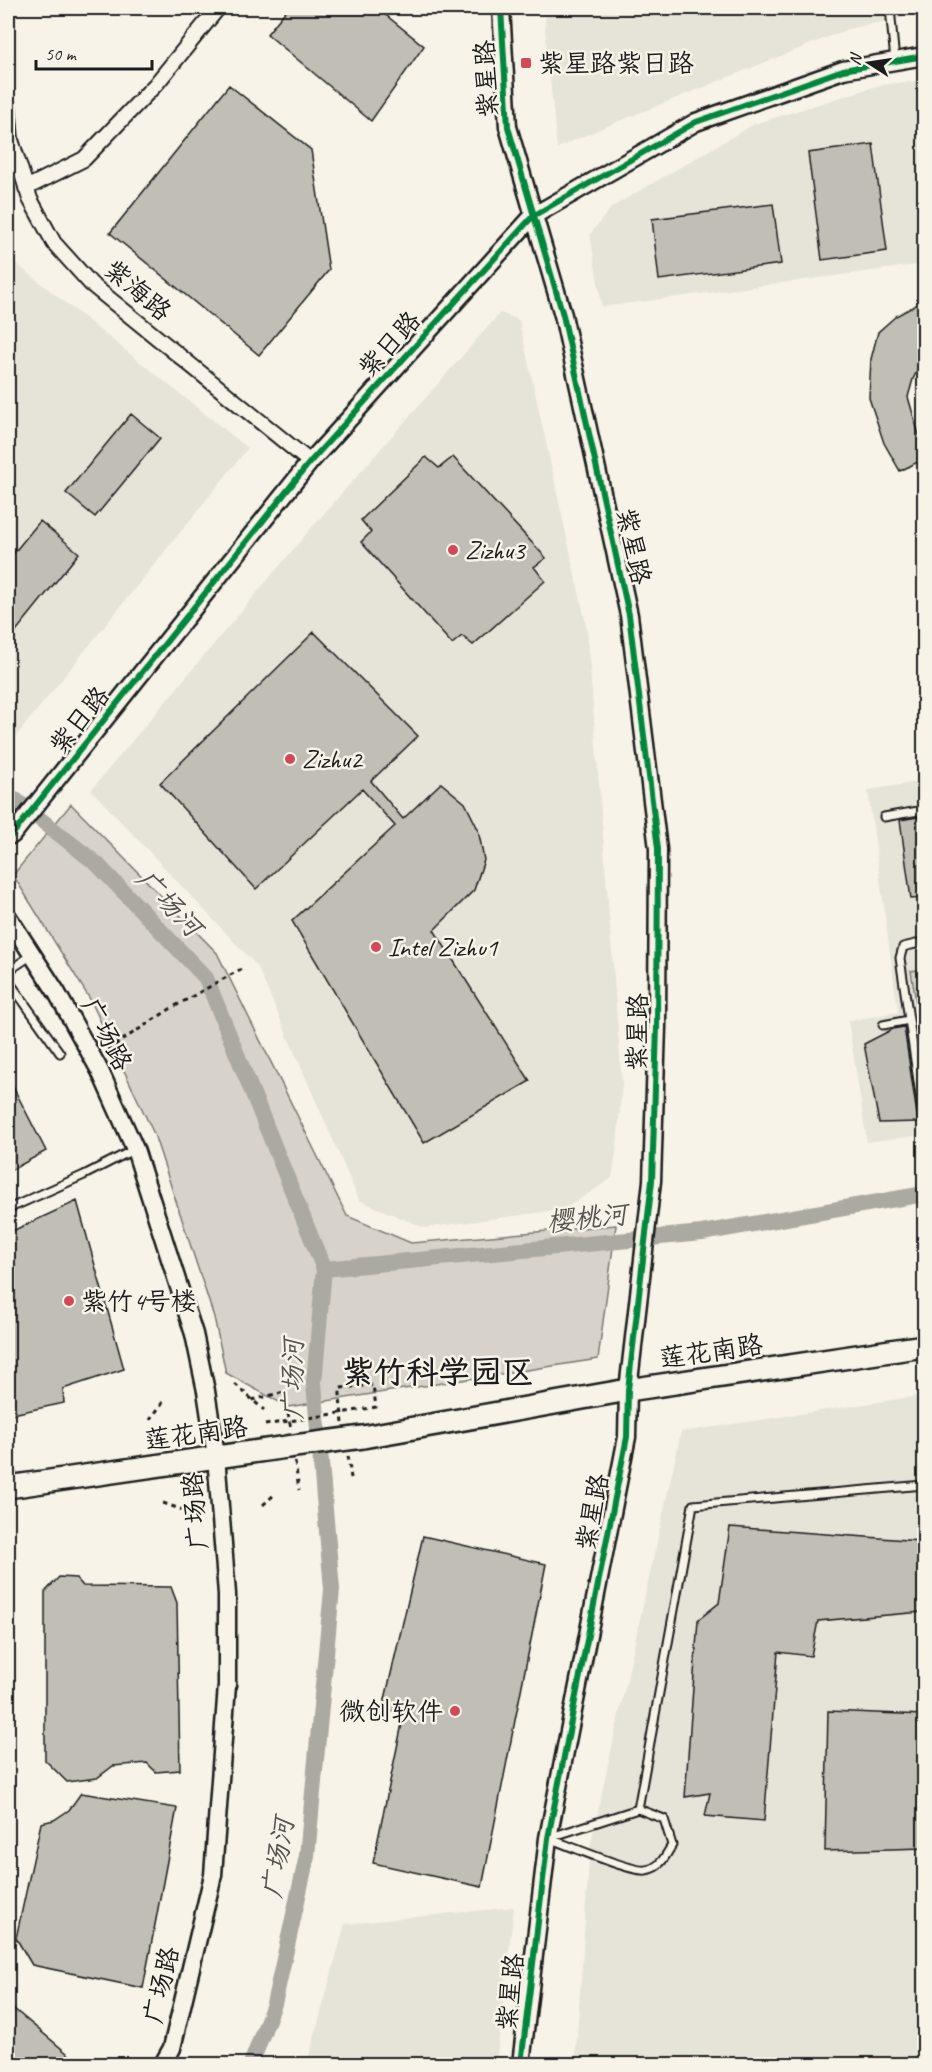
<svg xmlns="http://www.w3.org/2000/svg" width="932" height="2072" viewBox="0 0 932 2072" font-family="Caveat,'LXGW WenKai TC',sans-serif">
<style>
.built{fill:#e6e3d9}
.green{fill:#d7d3cb;stroke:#7a7874;stroke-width:1.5}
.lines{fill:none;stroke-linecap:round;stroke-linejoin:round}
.canal{stroke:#aca9a2;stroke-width:16}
.building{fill:#c0beb5;stroke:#1c1c1c;stroke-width:1.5}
.service-casing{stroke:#1c1c1c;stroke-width:11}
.minor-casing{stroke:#1c1c1c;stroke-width:18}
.tertiary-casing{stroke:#1c1c1c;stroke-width:21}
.primary-casing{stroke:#1c1c1c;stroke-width:26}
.path{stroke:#1c1c1c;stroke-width:3;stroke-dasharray:4.5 4.5;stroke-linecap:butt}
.service{stroke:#f7f3e8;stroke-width:7}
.minor{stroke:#f7f3e8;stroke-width:14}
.tertiary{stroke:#f7f3e8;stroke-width:16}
.primary{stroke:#f7f3e8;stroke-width:21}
.primary-bridge-casing{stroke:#1c1c1c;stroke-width:26;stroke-linecap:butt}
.path-bridge{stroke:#1c1c1c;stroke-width:3;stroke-dasharray:4.5 4.5;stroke-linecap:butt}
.primary-bridge{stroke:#f7f3e8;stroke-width:21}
.cycleway-casing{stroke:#f7f3e8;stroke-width:10}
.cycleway{stroke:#00873e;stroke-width:6}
.poi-dot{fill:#d1495b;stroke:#f7f3e8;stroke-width:2}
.labels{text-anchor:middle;stroke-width:5;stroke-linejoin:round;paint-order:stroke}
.poi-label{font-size:26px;fill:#1c1c1c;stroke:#f7f3e8;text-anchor:start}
.street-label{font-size:26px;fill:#1c1c1c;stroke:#f7f3e8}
.water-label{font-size:27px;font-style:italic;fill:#565452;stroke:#f7f3e8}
.district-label{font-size:32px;font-weight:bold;fill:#1c1c1c;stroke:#f7f3e8}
</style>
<rect width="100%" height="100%" fill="#f7f3e8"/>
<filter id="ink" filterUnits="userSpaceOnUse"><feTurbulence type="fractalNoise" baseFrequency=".0167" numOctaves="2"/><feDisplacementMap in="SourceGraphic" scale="12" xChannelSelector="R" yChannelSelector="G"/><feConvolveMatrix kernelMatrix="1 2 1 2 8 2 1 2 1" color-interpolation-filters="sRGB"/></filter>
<g filter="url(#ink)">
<path class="built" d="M546 8H924V13L848 29 607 126 557 148 545 30Z
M924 80V264L602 307 590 234 612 207 754 124 880 85Z
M8 257 248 448 13 740 8 736Z
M500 313 519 320 587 629 622 1083 617 1147 612 1178 565 1209 425 1228 359 1200 257 966 91 790 308 532Z
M924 781V1135L867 1142 848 1021 898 1012 868 790Z
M924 1395V2064H575L590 1847 681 1432Z
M514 1907 496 2064H307L345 1924Z"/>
<path class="green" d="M71 804 217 953 347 1216 411 1243 616 1225 598 1359 288 1407 226 1373 214 1317 154 1134 90 999 13 875Z
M924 969V1053L911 971Z"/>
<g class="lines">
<path class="canal" d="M8 794 97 864 206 978 324 1269 314 1383 332 1589 307 1856 274 2004 251 2064
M324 1269 702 1233 924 1194"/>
</g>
<path class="building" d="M288 8H377L424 46 371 121 267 34Z
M229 85 311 150 329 270 259 355 110 233Z
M873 144 887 251 822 260 808 153Z
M773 204 781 264 659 280 652 219Z
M916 305 924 306V360L922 361 913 379 908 397 919 435 924 442V459L900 471 884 443 869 398 871 359 878 332 896 316Z
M131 414 160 438 95 517 66 493Z
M426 457 439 468 453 457 546 558 534 567 545 581 473 645 462 636 452 644 361 542 371 532 361 520Z
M40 521 79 553 8 641V560Z
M314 632 418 736 371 781 403 819 441 783 465 803 478 829 484 860 474 890 434 930 530 1081 424 1143 292 921 395 826 362 789 256 889 160 783Z
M924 816V898L911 899 900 820Z
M904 1027 918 1122 879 1123 864 1044 893 1029Z
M8 1077 46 1151 8 1172Z
M77 1201 124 1369 63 1389 64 1403 8 1415V1233Z
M730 1527 920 1541 922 1612 818 1621 811 1656 778 1652 764 1821 705 1816 710 1793 685 1797 698 1620 719 1603Z
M423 1536 546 1564 482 1887 373 1863 404 1714 383 1708Z
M59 1577 76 1578 83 1586 171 1587 177 1603 180 1770 156 1772 147 1763 113 1766 97 1778 67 1782 45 1760V1592Z
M828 1711 924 1715V1848L825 1851Z
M81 1793 177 1808 143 1988 32 1965 16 1938 41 1823 54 1820 69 1810Z
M8 2004 80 2064H8Z"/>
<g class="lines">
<defs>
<path id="service" d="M890 8 895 61
M884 817 924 810
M8 971 32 955
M8 980 60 1053
M883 1025 909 1020
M924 1122 900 958 903 947 924 942
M8 1209 84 1175 135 1149
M638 1809 693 1505 924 1485
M638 1809 664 1819 672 1845C665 1857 660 1868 646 1870 633 1873 565 1844 548 1838Z"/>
<path id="minor" d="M8 105 11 140 30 199 54 243 91 284 310 462
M26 188 84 159 156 84 218 8"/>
<path id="tertiary" d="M501 8 508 127 563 315 629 615 658 849 657 1027 652 1181 628 1390 627 1437 548 1838 521 2064
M12 835 310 462 533 216 696 122 843 70 924 56
M8 917 57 993 100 1071 135 1149 194 1334 206 1391 216 1456 227 1594V1685L213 1875 172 2048 163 2064"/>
<path id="primary" d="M363 1437 628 1390 924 1346
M8 1487 287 1447"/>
</defs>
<use href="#service" class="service-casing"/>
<use href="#minor" class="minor-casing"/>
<use href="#tertiary" class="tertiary-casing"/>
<use href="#primary" class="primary-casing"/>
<path class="path" d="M107 1050 170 1009 241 969
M235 1384 264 1410
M252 1400 284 1392 291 1429
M150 1420 165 1399
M343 1423 340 1399V1388L373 1385 376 1407 359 1410
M265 1425 283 1422
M348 1456 351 1478
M295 1462 299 1490
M163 1503 197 1515
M263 1505 275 1494"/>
<use href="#service" class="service"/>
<use href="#minor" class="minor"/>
<use href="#tertiary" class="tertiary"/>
<use href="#primary" class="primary"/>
<defs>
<path id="primary-bridge" d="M287 1447 363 1437"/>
</defs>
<use href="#primary-bridge" class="primary-bridge-casing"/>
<path class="path-bridge" d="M283 1422 359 1410"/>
<use href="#primary-bridge" class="primary-bridge"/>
<defs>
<path id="cycleway" d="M501 8 508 127 563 315 629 615 658 849 657 1027 652 1181 628 1390 627 1437 548 1838 521 2064
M8 840 310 462 533 216 696 122 843 70 924 56"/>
</defs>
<use href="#cycleway" class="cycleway-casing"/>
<use href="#cycleway" class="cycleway"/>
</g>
</g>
<g class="poi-dot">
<rect x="520" y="57" width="12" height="12" rx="3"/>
<circle cx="453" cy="550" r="6"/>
<circle cx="290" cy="759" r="6"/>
<circle cx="376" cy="947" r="6"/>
<circle cx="69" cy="1301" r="6"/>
<circle cx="455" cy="1711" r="6"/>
</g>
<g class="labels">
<g class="poi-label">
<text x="538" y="72">紫星路紫日路</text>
<text x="465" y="559">Zizhu3</text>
<text x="302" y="768">Zizhu2</text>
<text x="388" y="956">Intel Zizhu1</text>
<text x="81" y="1310">紫竹4号楼</text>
<text x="443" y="1720" text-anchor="end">微创软件</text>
</g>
<g class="street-label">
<text transform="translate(486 79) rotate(-93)" y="9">紫星路</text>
<text transform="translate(138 290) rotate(40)" y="9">紫海路</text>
<text transform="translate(389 344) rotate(-48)" y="9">紫日路</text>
<text transform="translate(634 546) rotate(78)" y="9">紫星路</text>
<text transform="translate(79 720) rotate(-51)" y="9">紫日路</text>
<text transform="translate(637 1032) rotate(-89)" y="9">紫星路</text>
<text transform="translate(107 1034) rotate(62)" y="9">广场路</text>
<text transform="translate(711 1351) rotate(-8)" y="9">莲花南路</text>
<text transform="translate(196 1433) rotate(-8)" y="9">莲花南路</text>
<text transform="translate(195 1511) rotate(-95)" y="9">广场路</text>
<text transform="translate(592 1512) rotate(-79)" y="9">紫星路</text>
<text transform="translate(161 1985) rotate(-77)" y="9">广场路</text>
<text transform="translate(510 1992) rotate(-84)" y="9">紫星路</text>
</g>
<g class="water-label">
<text transform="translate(169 903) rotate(46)" y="9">广场河</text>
<text transform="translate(587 1218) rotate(-6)" y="9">樱桃河</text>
<text transform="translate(293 1379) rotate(-90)" y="9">广场河</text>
<text transform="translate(278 1858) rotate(-81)" y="9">广场河</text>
</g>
<g class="district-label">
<text x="438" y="1383">紫竹科学园区</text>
</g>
</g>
<rect width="932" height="2072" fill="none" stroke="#f7f3e8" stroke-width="30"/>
<rect x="15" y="15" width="902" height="2042" fill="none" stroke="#1c1c1c" stroke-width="2" filter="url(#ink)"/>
<g transform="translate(869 63) rotate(282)" stroke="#f7f3e8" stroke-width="4.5" paint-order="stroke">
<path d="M0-4.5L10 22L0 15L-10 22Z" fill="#1c1c1c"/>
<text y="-9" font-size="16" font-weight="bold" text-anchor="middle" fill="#1c1c1c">N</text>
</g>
<path d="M36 60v9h116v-9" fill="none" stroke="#1c1c1c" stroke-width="3"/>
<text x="45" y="60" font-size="18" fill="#1c1c1c" stroke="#f7f3e8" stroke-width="4.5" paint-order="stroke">50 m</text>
</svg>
